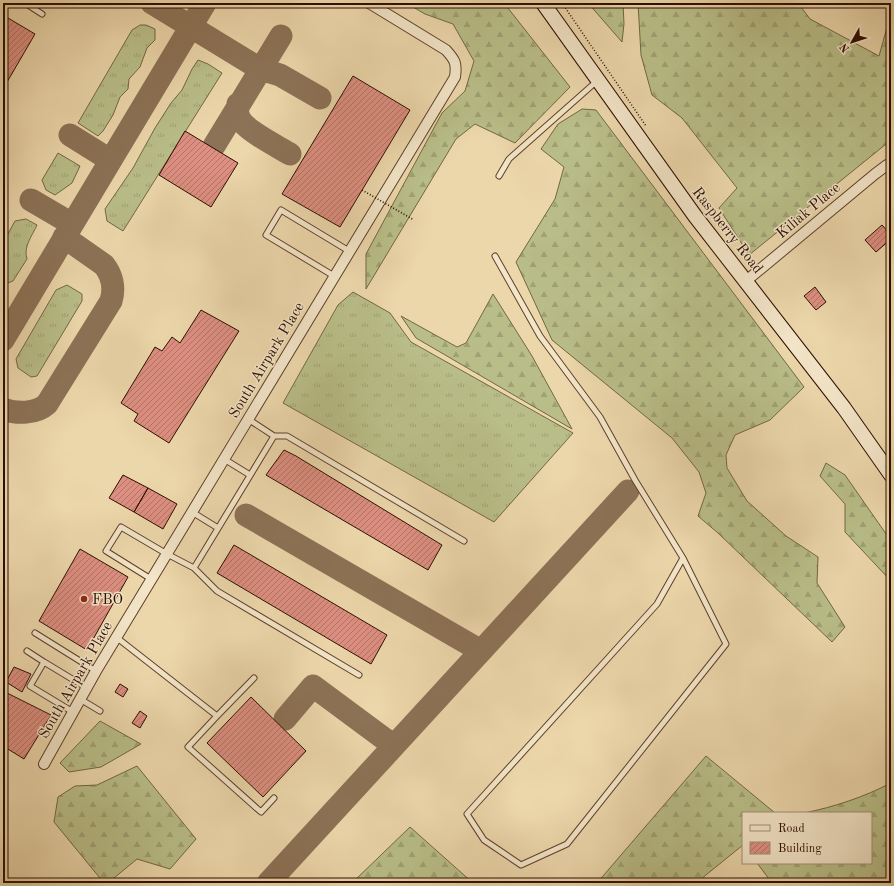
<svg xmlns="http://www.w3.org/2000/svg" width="894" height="886" viewBox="0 0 894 886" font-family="'Old Standard TT',serif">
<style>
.grass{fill:url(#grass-tufts);stroke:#736644}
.forest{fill:url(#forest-firs);stroke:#736644}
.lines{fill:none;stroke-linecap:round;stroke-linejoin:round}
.taxiway{stroke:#8c7256;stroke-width:23}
.building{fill:url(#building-hatch);stroke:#2d0d00}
.lane-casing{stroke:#5d402b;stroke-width:7}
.street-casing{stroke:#5d402b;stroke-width:12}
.secondary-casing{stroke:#2d0d00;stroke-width:16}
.path{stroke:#2d0d00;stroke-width:1.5;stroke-dasharray:1 2;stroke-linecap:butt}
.lane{stroke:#f3e5c8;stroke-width:5}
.street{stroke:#f3e5c8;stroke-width:10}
.secondary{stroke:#f3e5c8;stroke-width:14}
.path-bridge{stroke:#2d0d00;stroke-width:1.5;stroke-dasharray:1 2;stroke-linecap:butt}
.poi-dot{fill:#8f2418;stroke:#f3e5c8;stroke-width:1.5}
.labels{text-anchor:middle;stroke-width:3;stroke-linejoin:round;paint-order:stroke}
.street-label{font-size:15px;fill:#2d0d00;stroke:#f3e5c8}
.poi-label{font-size:15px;fill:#2d0d00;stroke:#f3e5c8;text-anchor:start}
</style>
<defs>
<pattern id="grass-tufts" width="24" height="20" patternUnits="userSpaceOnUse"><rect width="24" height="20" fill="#b9be88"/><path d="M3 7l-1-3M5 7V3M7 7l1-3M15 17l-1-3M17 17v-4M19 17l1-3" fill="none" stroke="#9fa274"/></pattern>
<pattern id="forest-firs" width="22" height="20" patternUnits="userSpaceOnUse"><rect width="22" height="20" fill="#b9be88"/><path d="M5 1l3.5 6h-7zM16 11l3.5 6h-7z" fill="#9fa274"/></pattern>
<pattern id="building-hatch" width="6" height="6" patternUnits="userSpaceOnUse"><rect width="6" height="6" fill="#dd8f81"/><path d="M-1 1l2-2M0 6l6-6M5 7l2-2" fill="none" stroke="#b47367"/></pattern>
</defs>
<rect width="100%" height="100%" fill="#ecd7ab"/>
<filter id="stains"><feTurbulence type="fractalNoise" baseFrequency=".005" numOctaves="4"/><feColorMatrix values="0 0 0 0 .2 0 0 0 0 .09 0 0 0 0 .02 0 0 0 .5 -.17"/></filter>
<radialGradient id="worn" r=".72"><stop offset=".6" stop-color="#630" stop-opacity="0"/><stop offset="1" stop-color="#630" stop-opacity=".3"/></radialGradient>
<path class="grass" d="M140 25H146L155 29V40L147 48 140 67 129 79 128 89 120 97 113 115 103 131 98 136 78 123 132 30Z
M198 60 208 64 222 73 123 231 107 221 105 209 133 168 155 128 171 103 182 90 192 69Z
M58 153 80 166 72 183 55 195 46 190 42 180Z
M26 219 37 225C32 236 23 247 27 259L13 281 3 285V243L15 221Z
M67 285 82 294V301L37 376 31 377 18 368 16 359 56 290Z
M353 292 390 313 411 342 573 433 494 522 283 403 338 305Z"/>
<path class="forest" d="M406 3H504L570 87 515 143 475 124 456 139 366 289V254L442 113 465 91 474 61 453 24 425 14Z
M588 3H623L624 24 622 42Z
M638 3H798L810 19 879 56 891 13V140L749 255 719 208 737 188 682 118 652 95 641 55Z
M582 109 596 110 804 387 770 420 735 435 726 455 727 468 747 501 786 536 818 557 817 583 845 627 832 642 718 533 698 516 706 493 699 472 672 438 552 340 516 262 555 199 564 167 541 149 558 124Z
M493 294 532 356 572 429 416 338 401 316 457 347 466 343Z
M826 463 845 475 891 541V581L845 532V504L820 476Z
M100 721 141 744 101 767 69 772 60 763Z
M706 756 775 813H743V845L696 883H597Z
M137 766 196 839 170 869 137 859 108 883H104L54 822 58 797 75 786 97 785Z
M891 783V883H772L757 863H871V813H804C834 807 864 797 891 783Z
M410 827 473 883H352Z"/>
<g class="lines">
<path class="taxiway" d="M152 3 260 69 280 75 320 98
M238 104C238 107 237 111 238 114 240 128 277 146 290 154
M70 135 110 160
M214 146 281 36
M31 200 72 224
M3 340 205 3
M3 409C17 414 36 414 47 404L111 301C115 288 112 275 104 265L64 237
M246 515 481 651
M285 719 313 686 394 746
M268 883 628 491"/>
</g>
<path class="building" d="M3 15 35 34 3 89Z
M353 76 410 110 340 227 282 194Z
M185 131 238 163 211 207 159 175Z
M882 225 891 235V239L876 252 865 240Z
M815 287 826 302 816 310 804 296Z
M201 310 239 331 169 443 134 421 138 414 121 403 155 347 162 351 172 337 180 343Z
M284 450 296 456 442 545 428 570 266 475Z
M123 475 148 488 134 512 109 498Z
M148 488 177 504 163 529 134 512Z
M234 545 387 635 371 664 217 573Z
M80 549 128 577 87 650 39 621Z
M14 667 31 674 22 692 6 682Z
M120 684 128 689 123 697 115 692Z
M5 692 51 715 24 759 3 746V696Z
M251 697 306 751 263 797 207 743Z
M140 711 147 716 140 728 132 723Z"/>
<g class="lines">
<defs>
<path id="lane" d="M25 3 42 14
M499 176 509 159 597 81
M495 256 540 336 600 417 635 480 683 558 657 604 467 814 484 840 521 865 567 844 726 644 683 558
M334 276 266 235 281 210 349 251
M248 419 274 436
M224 459 250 475
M192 512 218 528
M151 579 106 551 121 527 167 554 194 568
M35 633 96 671
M116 637 217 716 254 678
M27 651 44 662
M359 675 217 591 194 568 274 436H287L464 541
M80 699 100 711
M73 712 30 686 44 662 87 688
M217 716 188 747 261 812 274 798"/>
<path id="street" d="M746 281 875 174 887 165H891
M44 764 96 671 455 77C457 63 455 60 446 50L369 3"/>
<path id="secondary" d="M543 3 695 216 844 408 891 475"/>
</defs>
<use href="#lane" class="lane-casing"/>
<use href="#street" class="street-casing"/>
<use href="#secondary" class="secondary-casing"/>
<path class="path" d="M562 3 646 126"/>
<use href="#lane" class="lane"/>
<use href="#street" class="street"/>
<use href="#secondary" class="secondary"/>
<path class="path-bridge" d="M362 190 414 220"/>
</g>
<circle class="poi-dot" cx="84" cy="599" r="4"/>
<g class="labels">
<g class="street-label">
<text transform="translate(808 210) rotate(-40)" y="5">Kiliak Place</text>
<text transform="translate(728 230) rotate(52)" y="5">Raspberry Road</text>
<text transform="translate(266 360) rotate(-59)" y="5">South Airpark Place</text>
<text transform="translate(75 680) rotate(-60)" y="5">South Airpark Place</text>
</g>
<g class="poi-label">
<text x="92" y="604">FBO</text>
</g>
</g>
<rect width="894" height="886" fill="none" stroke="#ecd7ab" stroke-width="16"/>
<rect x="4" y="4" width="886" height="878" fill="none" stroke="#2d0d00" stroke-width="2"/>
<rect x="8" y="8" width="878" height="870" fill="none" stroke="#2d0d00"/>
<rect x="742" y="812" width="130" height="52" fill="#f3e5c8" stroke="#a48f78"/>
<rect x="750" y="825" width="20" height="6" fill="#f3e5c8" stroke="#a48f78"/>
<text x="778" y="832" font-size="12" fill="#2d0d00">Road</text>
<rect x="750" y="842" width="20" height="12" fill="url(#building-hatch)" stroke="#a48f78"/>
<text x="778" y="852" font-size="12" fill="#2d0d00">Building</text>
<g transform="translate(852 42) rotate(231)" stroke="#f3e5c8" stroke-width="3" paint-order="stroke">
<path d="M0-3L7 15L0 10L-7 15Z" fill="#2d0d00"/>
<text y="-6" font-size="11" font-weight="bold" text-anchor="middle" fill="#2d0d00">N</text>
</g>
<rect width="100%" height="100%" filter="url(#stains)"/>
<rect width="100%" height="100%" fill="url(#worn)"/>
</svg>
